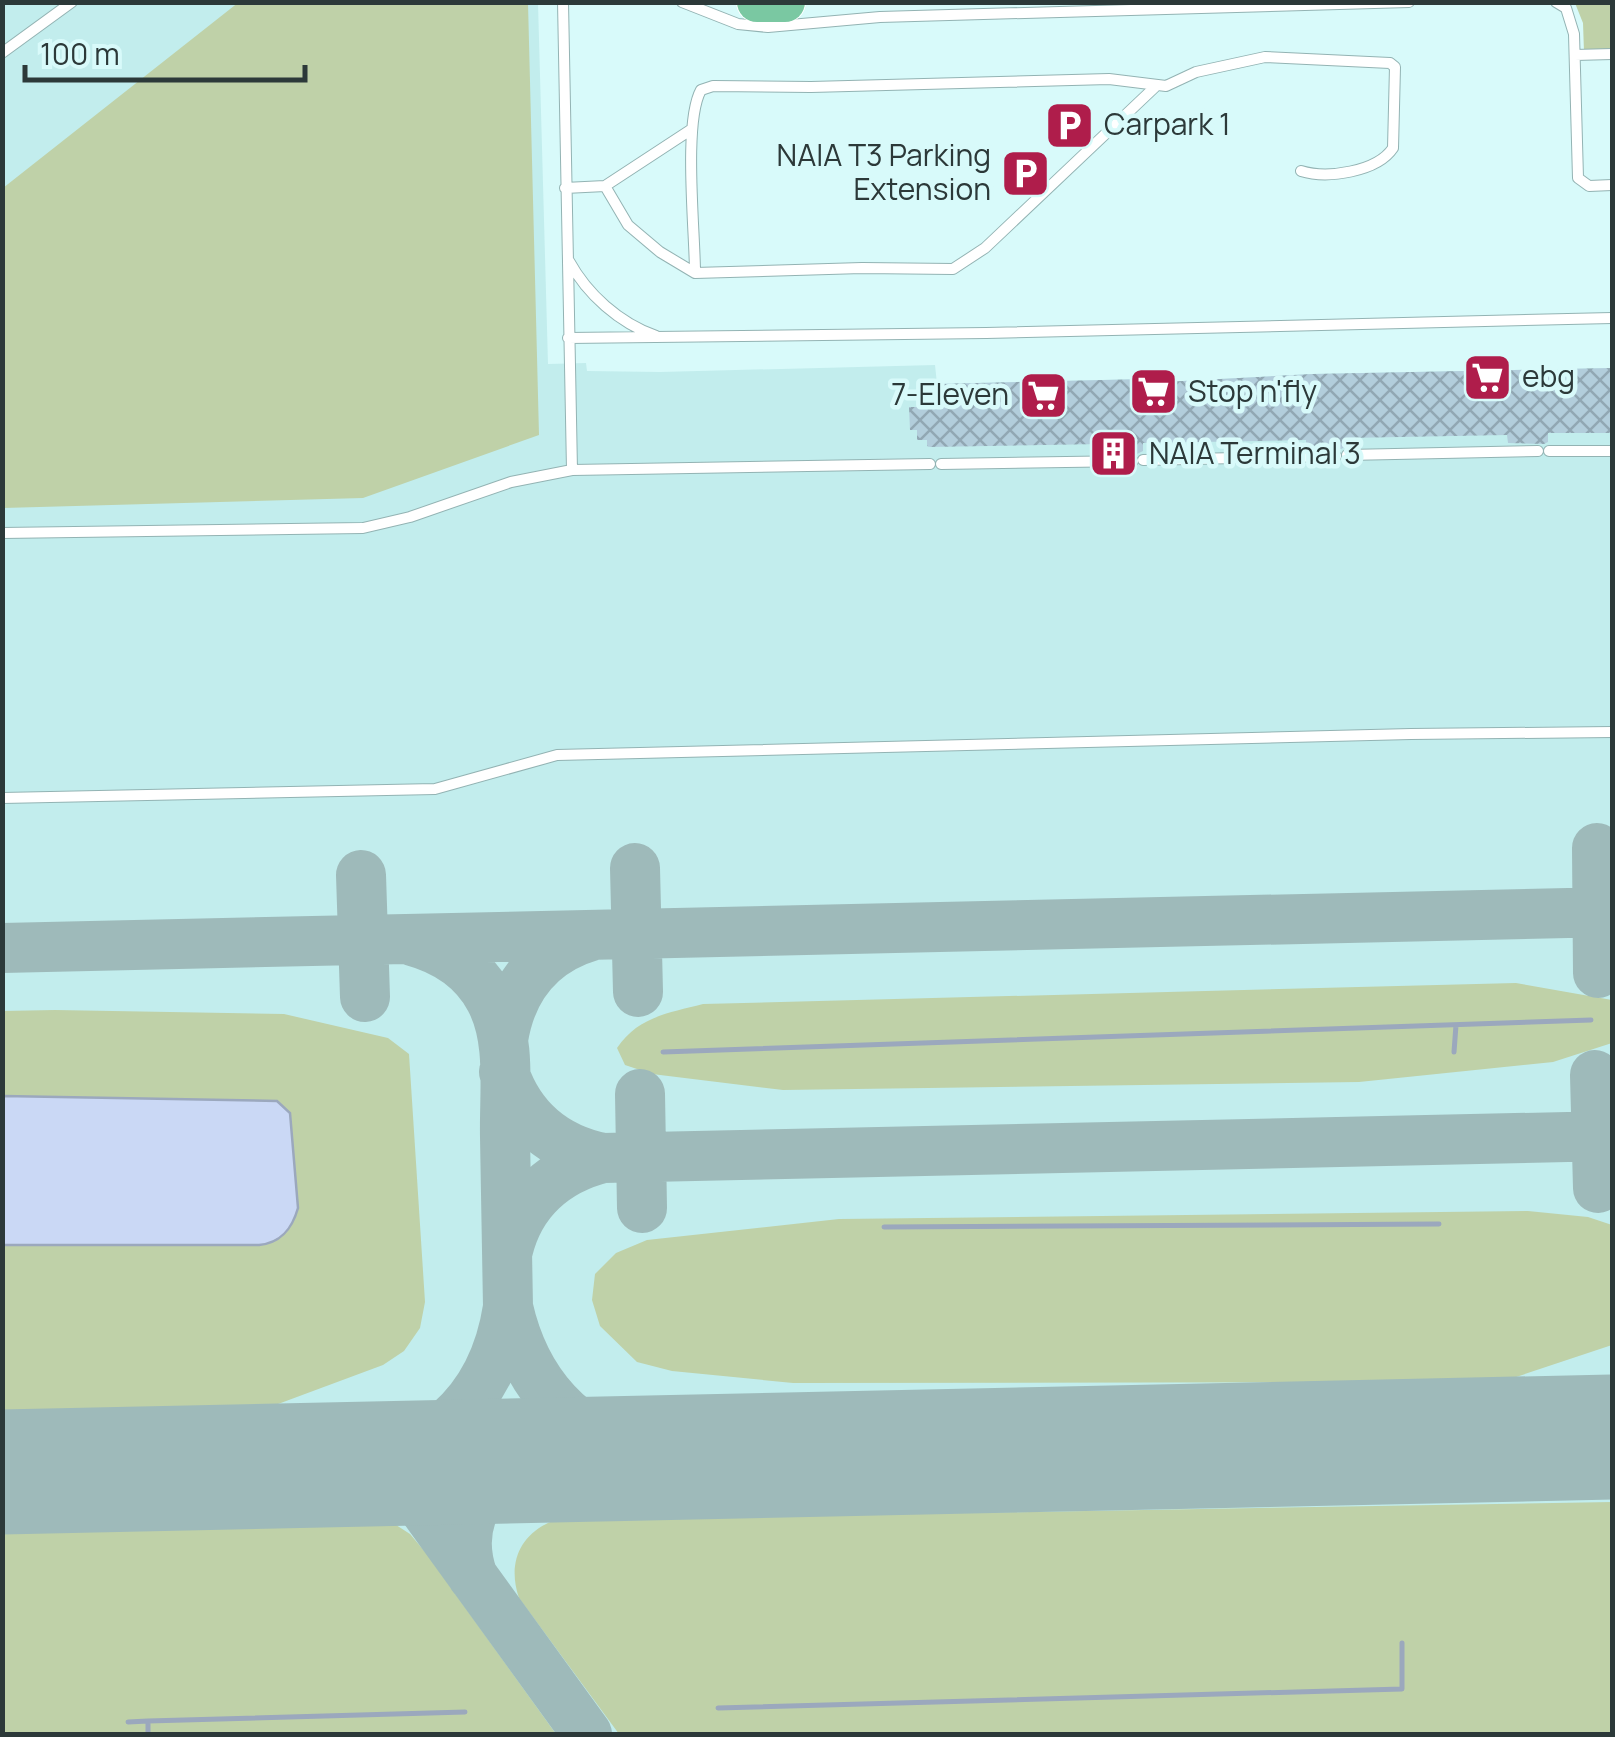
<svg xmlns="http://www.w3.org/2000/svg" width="1615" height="1737" viewBox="0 0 1615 1737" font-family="Manrope,sans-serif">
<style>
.built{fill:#c2eded}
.grass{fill:#bfd1a8}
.water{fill:#cad8f5;stroke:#9ba8bd;stroke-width:2.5}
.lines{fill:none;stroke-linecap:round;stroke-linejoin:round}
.stream{stroke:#9ba8bd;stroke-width:5}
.taxiway{stroke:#9ebaba;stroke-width:50}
.runway{stroke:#9ebaba;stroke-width:125}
.building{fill:url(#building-cross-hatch)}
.service-casing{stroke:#93b3b3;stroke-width:12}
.motorway-casing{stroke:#fff;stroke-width:42}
.service{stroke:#fff;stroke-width:10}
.motorway{stroke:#7ac8a2;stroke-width:40}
.labels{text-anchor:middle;stroke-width:9;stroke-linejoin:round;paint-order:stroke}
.poi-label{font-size:30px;fill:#2c3939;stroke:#d8fafa;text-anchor:start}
</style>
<defs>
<pattern id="building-cross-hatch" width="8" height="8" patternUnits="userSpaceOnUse" patternTransform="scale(2.5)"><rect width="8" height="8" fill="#b2cddb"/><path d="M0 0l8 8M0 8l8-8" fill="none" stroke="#91a7b3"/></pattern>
</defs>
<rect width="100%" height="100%" fill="#d8fafa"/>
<path class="built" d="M3 3H538L548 364 586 363 587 371 660 372 935 365 937 384 1145 379V383L1312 374 1612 368V1734H3Z"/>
<path class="grass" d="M239 2 528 3 539 435 363 498 3 508V188Z
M1575 3H1612V50L1584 52 1583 23Z
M1516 983 1612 1000V1043L1553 1062 1359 1082 783 1090 652 1074 625 1065 617 1048C638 1017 668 1013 703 1004Z
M55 1010 284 1014 388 1038 409 1054 425 1302 420 1328 404 1351 383 1365 270 1407 3 1412 2 1011Z
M1528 1211 1588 1217 1612 1225V1345L1501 1382 793 1383 672 1371 637 1362 600 1326 592 1300 595 1274 616 1253 647 1240 839 1219Z
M1612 1502V1734H619L519 1598C507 1563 520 1533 555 1520Z
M393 1523 410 1534 426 1553 556 1734H3V1532Z"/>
<path class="water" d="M3 1096 277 1101 290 1113 298 1208C292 1229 281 1243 259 1245H3Z"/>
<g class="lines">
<path class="stream" d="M663 1052 1591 1020
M1454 1052 1456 1025
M884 1227 1439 1224
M718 1708 1402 1689V1643
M148 1721 465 1712
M128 1722 148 1721V1734"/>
<path class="taxiway" d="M1597 848 1598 973
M635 868 638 992
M361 875 365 997
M2 948 1612 912
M503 1040C511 988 540 951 591 936
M504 1072C520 1119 554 1148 603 1158L1612 1136
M1595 1075 1598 1188
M640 1094 642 1208
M508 1250C520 1201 555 1170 603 1158
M508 1307C525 1383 572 1436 648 1456
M1593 1437 1612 1433
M327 1464C426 1464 493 1405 508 1307 507 1250 506 1193 505 1137 504 1093 512 1039 490 999 473 967 445 950 412 941
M363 1465 387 1472 409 1488 587 1734
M473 1577C455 1527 478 1479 528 1461"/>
<path class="runway" d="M2 1472 1612 1437"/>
</g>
<path class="building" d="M1612 368V433H1548V442L1544 444 1508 443 1507 435 1347 438V446L1341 449 1306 448V440L1143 443V451L1137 454 1102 453V444L930 447 927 446V440H917V430H910L909 407H922L920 394 936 384 1145 379V383L1312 374Z"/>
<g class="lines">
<defs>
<path id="service" d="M563 2 572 470
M682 2 738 24 768 27 880 17 1409 2
M1556 2 1566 8 1574 34 1578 178 1589 186 1612 185
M2 53 72 2
M1575 55 1612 54
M605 186 628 225 660 252 695 273 862 268 953 269 985 248 1155 87
M565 188 605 186 692 129
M569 261C587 294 619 323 656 336
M695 273C695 232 683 122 701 90L713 86 811 87 1109 79 1166 86 1196 72 1265 57 1390 63 1395 67 1393 148C1377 172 1327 179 1301 171
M568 338 986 333 1612 318
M1549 451H1612
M1347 455 1538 451
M1143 460 1336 456
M941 464 1133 461
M2 533 363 528 410 517 511 482 572 470 930 464
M2 798 435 789 557 755 1411 734 1612 732"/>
<path id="motorway" d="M757 2H785"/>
</defs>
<use href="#service" class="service-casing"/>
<use href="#motorway" class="motorway-casing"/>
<use href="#service" class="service"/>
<use href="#motorway" class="motorway"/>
</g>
<defs>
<symbol id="parking-square" viewBox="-11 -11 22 22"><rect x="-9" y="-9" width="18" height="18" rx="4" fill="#af1d4b" stroke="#d8fafa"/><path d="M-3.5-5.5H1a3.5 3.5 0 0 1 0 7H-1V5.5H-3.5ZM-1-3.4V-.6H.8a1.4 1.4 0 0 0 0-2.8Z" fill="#fff"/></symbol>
<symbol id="supermarket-square" viewBox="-11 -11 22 22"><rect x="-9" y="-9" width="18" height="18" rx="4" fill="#af1d4b" stroke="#d8fafa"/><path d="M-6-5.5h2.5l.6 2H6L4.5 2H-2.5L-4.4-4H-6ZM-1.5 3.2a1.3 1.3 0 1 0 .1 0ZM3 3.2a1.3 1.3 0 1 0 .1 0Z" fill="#fff"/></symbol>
<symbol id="building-square" viewBox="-11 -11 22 22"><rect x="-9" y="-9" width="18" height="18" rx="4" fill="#af1d4b" stroke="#d8fafa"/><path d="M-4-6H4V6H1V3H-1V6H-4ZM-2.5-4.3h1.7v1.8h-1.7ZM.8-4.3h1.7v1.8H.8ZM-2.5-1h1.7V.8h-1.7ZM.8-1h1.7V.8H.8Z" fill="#fff"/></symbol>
</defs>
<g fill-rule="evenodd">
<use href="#parking-square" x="1042" y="98" width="55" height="55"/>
<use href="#parking-square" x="998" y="146" width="55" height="55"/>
<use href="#supermarket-square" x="1460" y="350" width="55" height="55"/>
<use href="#supermarket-square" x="1126" y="364" width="55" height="55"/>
<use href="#supermarket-square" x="1016" y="368" width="55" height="55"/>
<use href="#building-square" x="1086" y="426" width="55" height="55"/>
</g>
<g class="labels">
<g class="poi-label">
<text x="1104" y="135">Carpark 1</text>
<text x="991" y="166" text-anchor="end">NAIA T3 Parking<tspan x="991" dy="34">Extension</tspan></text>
<text x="1522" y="387">ebg</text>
<text x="1188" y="402">Stop n'fly</text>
<text x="1009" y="405" text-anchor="end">7-Eleven</text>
<text x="1149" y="464">NAIA Terminal 3</text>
</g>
</g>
<rect width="1615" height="1737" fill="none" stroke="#2c3939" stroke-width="10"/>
<path d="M25 65v15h280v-15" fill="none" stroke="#2c3939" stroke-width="5"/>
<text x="40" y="65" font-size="30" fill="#2c3939" stroke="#d8fafa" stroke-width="8" paint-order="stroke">100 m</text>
</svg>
